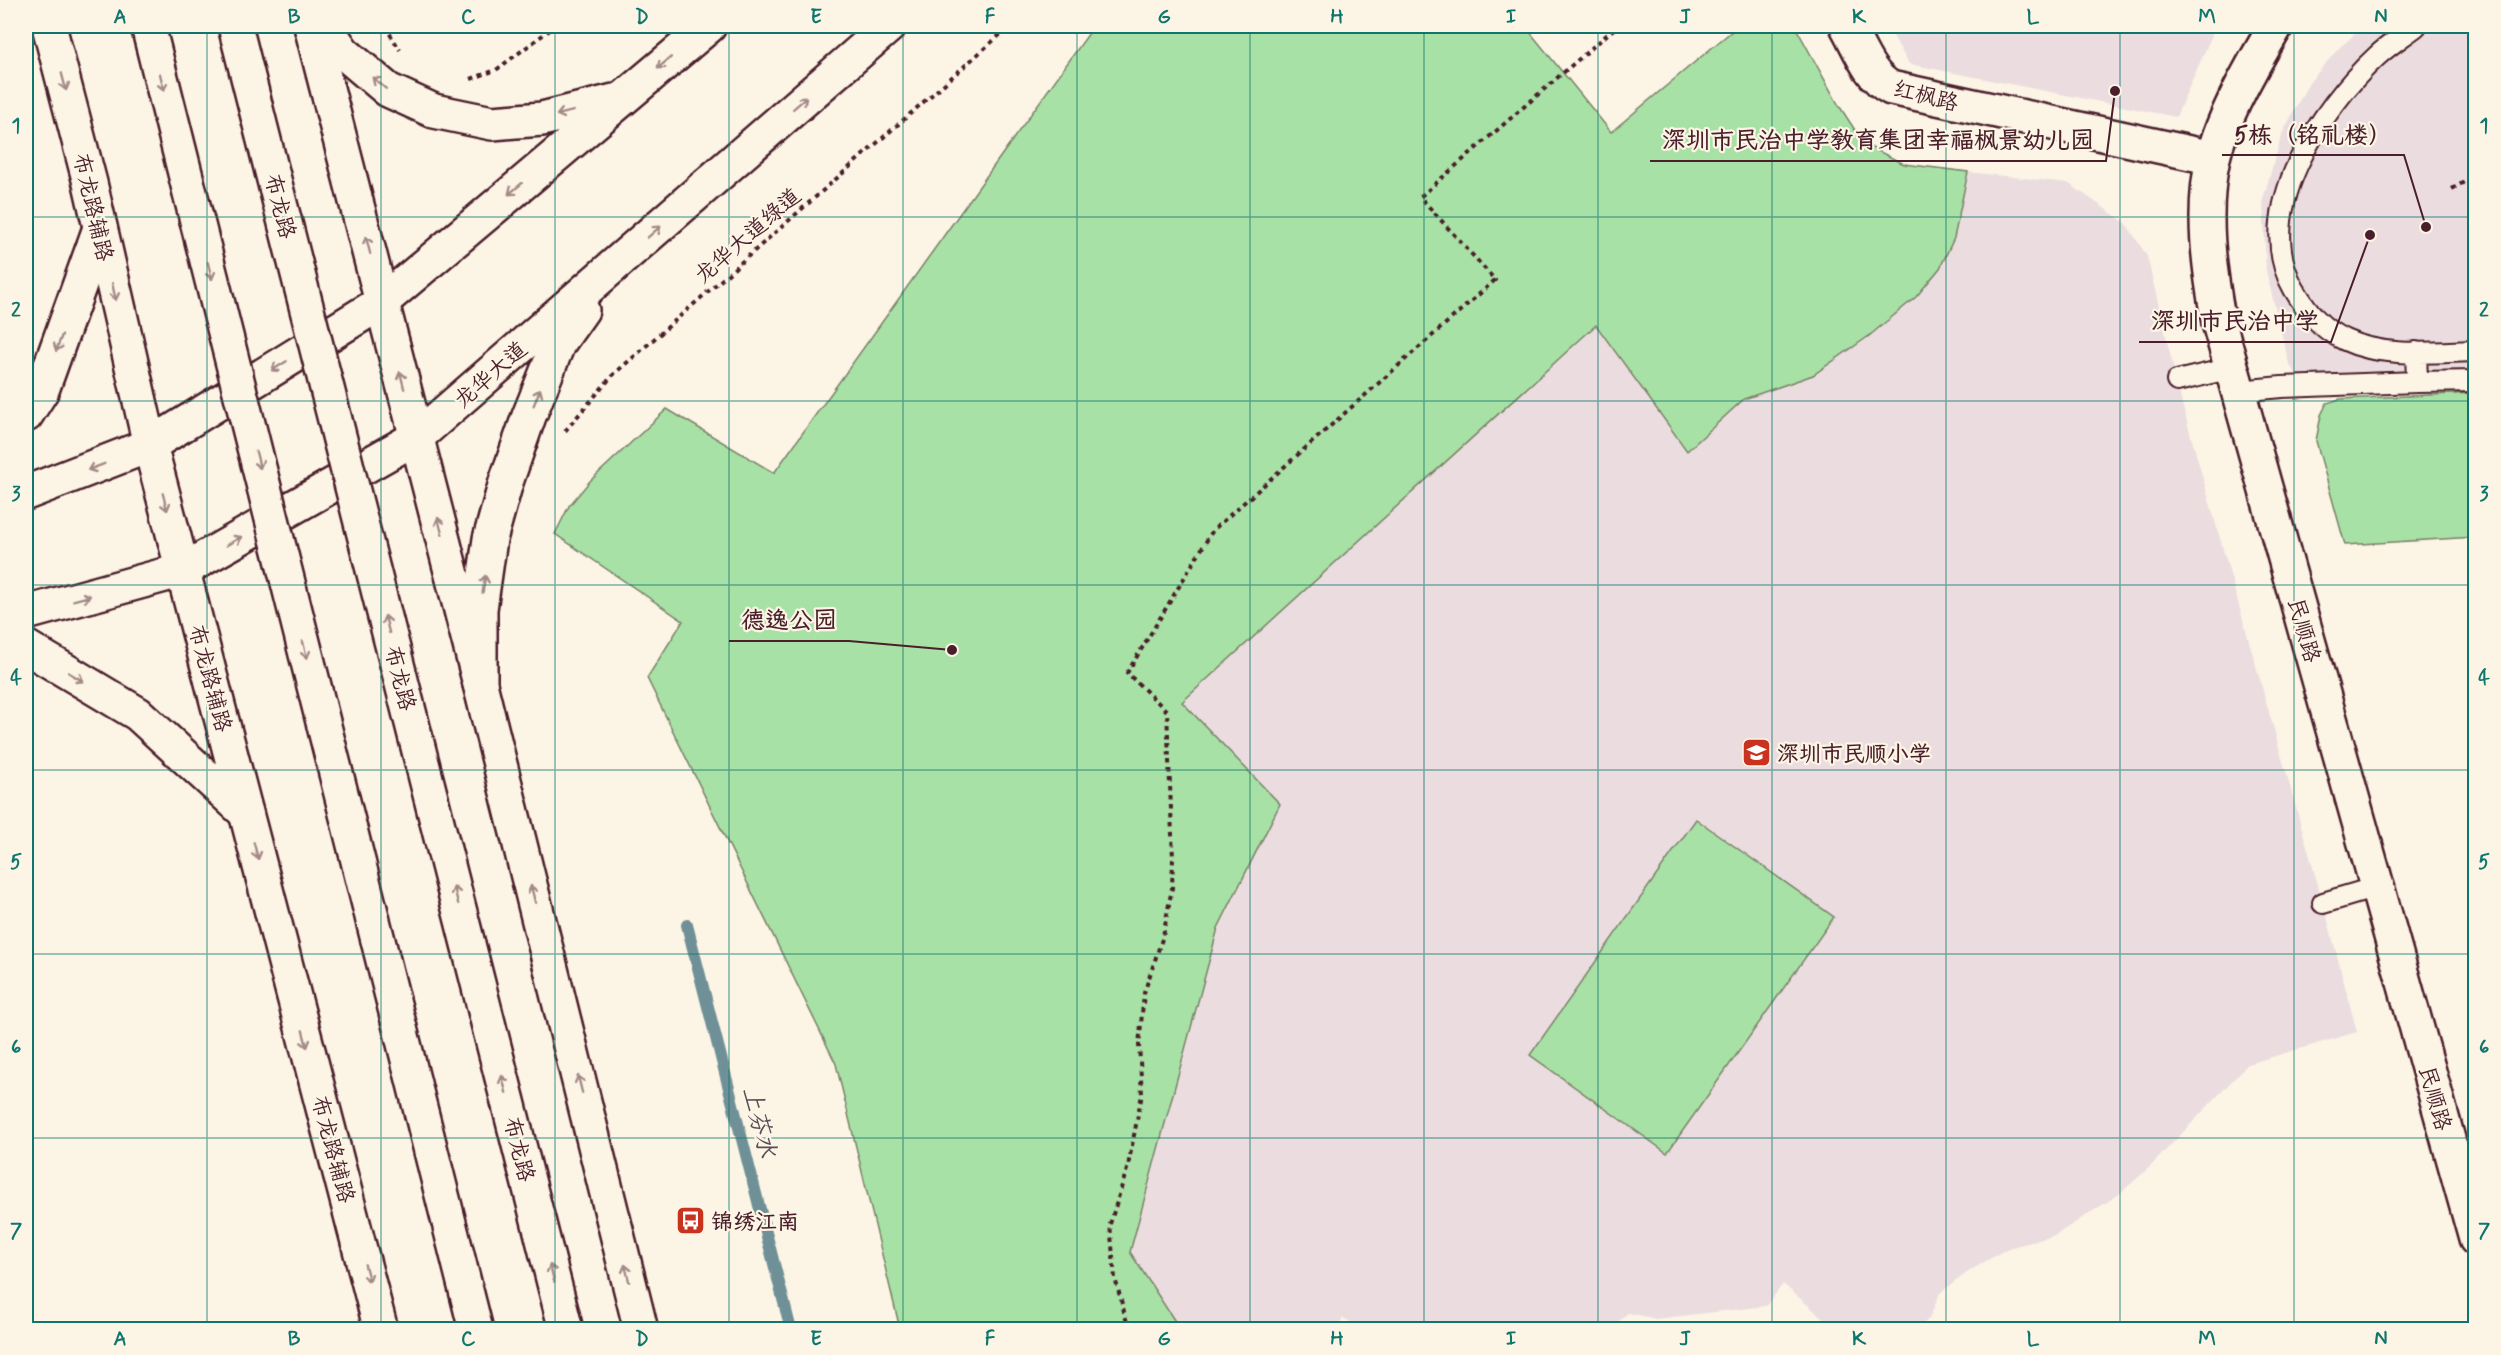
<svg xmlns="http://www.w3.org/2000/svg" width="2501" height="1355" viewBox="0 0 2501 1355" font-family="Mynerve,'LXGW WenKai TC',sans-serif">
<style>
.built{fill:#ebdddf}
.green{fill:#a8e1a6;stroke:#798068;stroke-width:1.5}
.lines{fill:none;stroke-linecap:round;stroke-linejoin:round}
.stream{stroke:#709098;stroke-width:12}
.lane-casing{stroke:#4a1f2b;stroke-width:24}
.secondary-casing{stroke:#4a1f2b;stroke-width:38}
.primary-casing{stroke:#4a1f2b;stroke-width:38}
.path{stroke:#4a1f2b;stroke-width:4;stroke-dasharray:4.5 4.5;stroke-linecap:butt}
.lane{stroke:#fcf5e5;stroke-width:20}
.secondary{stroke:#fcf5e5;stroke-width:33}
.primary{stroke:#fcf5e5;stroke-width:33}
.primary-bridge-casing{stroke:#4a1f2b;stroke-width:38;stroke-linecap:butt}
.primary-bridge{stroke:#fcf5e5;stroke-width:33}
.oneway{stroke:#a38a88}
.grid{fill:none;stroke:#0f766e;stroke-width:1.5;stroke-opacity:0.55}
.labels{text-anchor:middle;stroke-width:4.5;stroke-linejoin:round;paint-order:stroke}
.street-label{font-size:22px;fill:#4a1f2b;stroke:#fcf5e5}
.poi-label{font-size:22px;font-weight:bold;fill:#4a1f2b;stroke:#fcf5e5;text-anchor:start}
.water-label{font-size:24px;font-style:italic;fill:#5a4e58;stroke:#fcf5e5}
.leader{fill:none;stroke:#4a1f2b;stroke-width:2}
.callout-dot{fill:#4a1f2b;stroke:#fcf5e5;stroke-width:2}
.callout-label{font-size:24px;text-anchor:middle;font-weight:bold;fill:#4a1f2b;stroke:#fcf5e5;stroke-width:4.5;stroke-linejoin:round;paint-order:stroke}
.neatline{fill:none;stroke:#0f766e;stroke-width:2}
.grid-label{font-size:20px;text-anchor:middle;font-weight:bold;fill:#0f766e}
</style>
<rect width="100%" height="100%" fill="#fcf5e5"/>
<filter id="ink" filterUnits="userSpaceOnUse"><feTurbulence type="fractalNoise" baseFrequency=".0167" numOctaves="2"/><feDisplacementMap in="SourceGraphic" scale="12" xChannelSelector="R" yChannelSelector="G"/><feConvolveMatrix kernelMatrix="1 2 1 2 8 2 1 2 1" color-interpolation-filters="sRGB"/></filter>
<g filter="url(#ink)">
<path class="built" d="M1887 26H2216L2176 117 1909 64Z
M2364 26H2475V371L2298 377 2289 364 2266 271 2263 199 2282 134 2308 84 2338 49Z
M1968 172 2068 183 2126 223 2147 256 2182 404 2327 917 2357 1032 2248 1064 2149 1168 2118 1195 2054 1236 2008 1248 1971 1270 1940 1293 1929 1319 1917 1329H1836L1783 1284 1766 1306 1656 1319 1628 1313 1610 1329 1365 1330 1343 1318 1338 1329H1180L1129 1253 1218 928 1280 804 1182 702 1596 324 1687 451 1745 399 1813 375 1954 238Z"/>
<path class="green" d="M1098 26H1525L1611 132 1738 26H1795L1838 104 1864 144 1904 164 1968 172 1954 238 1940 268 1916 297 1869 336 1813 375 1744 399 1687 451 1596 325 1182 702 1280 804 1218 928 1130 1252 1180 1329H900L836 1064 647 678 683 621 555 534 569 506 590 481 667 409 774 473 1089 33Z
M2475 393V537L2345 545 2316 441 2321 415 2327 403 2340 399Z
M1696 819 1834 917 1667 1153 1530 1055Z"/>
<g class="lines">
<path class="stream" d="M687 925 791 1330"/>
<defs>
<path id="lane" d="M2416 26C2403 36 2389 45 2377 56 2321 108 2250 213 2294 289 2307 311 2321 329 2345 340 2383 358 2434 352 2476 351
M2416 352 2417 382 2476 381
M2177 381 2232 368
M2238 391 2282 387 2417 382
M2323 903 2377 887"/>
<path id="secondary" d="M49 26 90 183 150 445 381 1330
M311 26 480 684 641 1330
M1847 26C1859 47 1869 77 1891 88L2213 158
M2276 26C2254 62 2222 117 2213 158 2201 212 2209 269 2219 323L2476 1239"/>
<path id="primary" d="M325 26 343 52 388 90 434 111 492 123 542 119 614 101
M26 415 42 390 100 228
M26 493 150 445 382 302 709 26
M26 613 183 570 417 437 889 26
M26 647 138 714 246 813
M480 684V609L490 539 506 482 529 416 558 344 582 310"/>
</defs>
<use href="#lane" class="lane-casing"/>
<use href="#secondary" class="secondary-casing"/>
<use href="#primary" class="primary-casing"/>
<path class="path" d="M385 26 400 50
M2463 26 2476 46
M471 79 496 70 555 26
M2452 189 2476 175
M26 262 31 306
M565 431 612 376 1010 26
M1129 1330 1115 1278 1110 1224 1128 1166 1142 1094 1139 1045 1144 993 1163 936 1172 888 1173 859 1167 711 1127 673 1213 530 1495 280 1420 197 1617 26"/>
<use href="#lane" class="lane"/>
<use href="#secondary" class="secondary"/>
<use href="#primary" class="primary"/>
<defs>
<path id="primary-bridge" d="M148 26 476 1330
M235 26 566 1330"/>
</defs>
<use href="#primary-bridge" class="primary-bridge-casing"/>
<use href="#primary-bridge" class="primary-bridge"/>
</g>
<defs><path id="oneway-shaft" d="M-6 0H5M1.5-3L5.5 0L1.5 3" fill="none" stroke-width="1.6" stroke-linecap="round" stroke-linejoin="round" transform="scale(1.5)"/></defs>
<g class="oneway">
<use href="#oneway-shaft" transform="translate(664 63) rotate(140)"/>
<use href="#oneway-shaft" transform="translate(64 82) rotate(75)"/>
<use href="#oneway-shaft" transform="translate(162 82) rotate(76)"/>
<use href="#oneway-shaft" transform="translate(379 83) rotate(-140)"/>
<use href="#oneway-shaft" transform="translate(800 103) rotate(-41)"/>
<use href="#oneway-shaft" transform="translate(565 113) rotate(166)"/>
<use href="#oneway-shaft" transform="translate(515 189) rotate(140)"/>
<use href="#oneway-shaft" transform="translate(654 232) rotate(-41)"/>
<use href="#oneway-shaft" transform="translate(368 245) rotate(-104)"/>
<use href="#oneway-shaft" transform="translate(210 271) rotate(76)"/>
<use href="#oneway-shaft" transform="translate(114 292) rotate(78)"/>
<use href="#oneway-shaft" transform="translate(59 343) rotate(110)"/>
<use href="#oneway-shaft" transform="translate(279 366) rotate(148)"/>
<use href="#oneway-shaft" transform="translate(402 380) rotate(-104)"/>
<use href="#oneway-shaft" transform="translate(537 397) rotate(-68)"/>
<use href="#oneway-shaft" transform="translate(258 460) rotate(76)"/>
<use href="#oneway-shaft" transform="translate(96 467) rotate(159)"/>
<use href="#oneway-shaft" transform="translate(165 502) rotate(75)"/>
<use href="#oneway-shaft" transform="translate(440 526) rotate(-105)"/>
<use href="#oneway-shaft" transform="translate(234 541) rotate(-30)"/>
<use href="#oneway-shaft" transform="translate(484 584) rotate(-81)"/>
<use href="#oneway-shaft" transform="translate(82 598) rotate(-15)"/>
<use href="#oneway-shaft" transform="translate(387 624) rotate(-104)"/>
<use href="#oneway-shaft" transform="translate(305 650) rotate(76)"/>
<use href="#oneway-shaft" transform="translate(76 677) rotate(31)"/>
<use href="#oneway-shaft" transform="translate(256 851) rotate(75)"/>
<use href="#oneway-shaft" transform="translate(533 894) rotate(-104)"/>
<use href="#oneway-shaft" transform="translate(456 895) rotate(-104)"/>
<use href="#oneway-shaft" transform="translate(305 1039) rotate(75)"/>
<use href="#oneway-shaft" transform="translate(504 1084) rotate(-104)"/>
<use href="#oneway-shaft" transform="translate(580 1084) rotate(-104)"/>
<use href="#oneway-shaft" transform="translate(367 1273) rotate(75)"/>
<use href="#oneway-shaft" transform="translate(552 1273) rotate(-104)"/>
<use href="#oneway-shaft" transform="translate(627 1273) rotate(-104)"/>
</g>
</g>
<path class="grid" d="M207 26V1330M381 26V1330M555 26V1330M729 26V1330M903 26V1330M1077 26V1330M1250 26V1330M1424 26V1330M1598 26V1330M1772 26V1330M1946 26V1330M2120 26V1330M2294 26V1330M26 217H2476M26 401H2476M26 585H2476M26 770H2476M26 954H2476M26 1138H2476"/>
<defs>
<symbol id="school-square" viewBox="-11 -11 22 22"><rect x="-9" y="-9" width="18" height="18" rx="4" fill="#c8321e" stroke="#fcf5e5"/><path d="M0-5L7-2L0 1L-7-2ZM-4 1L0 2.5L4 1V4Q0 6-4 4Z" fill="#fff"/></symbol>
<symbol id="bus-square" viewBox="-11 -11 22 22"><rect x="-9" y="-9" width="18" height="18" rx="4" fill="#c8321e" stroke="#fcf5e5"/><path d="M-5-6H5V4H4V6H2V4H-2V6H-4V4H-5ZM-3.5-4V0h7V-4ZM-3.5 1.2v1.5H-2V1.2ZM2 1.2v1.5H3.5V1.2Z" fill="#fff"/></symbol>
</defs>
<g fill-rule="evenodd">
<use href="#school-square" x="1740" y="736" width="33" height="33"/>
<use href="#bus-square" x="674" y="1204" width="33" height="33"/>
</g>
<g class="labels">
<g class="street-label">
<text transform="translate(1926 95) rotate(14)" y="8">红枫路</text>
<text transform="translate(281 206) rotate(76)" y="8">布龙路</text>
<text transform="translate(94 207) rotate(77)" y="8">布龙路辅路</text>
<text transform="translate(747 235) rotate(-41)" y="8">龙华大道绿道</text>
<text transform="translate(490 374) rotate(-41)" y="8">龙华大道</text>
<text transform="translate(2305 630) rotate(74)" y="8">民顺路</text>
<text transform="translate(211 678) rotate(75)" y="8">布龙路辅路</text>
<text transform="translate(401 678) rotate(76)" y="8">布龙路</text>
<text transform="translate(2436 1098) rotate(74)" y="8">民顺路</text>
<text transform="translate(334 1149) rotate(75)" y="8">布龙路辅路</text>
<text transform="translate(520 1149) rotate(76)" y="8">布龙路</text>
</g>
<g class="poi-label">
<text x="1777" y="761">深圳市民顺小学</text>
<text x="711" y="1229">锦绣江南</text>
</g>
<g class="water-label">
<text transform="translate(760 1122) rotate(76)" y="8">上芬水</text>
</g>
</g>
<path class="leader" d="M2426 227L2404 155H2222M2115 91L2106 161H1650M2370 235L2331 342H2139M952 650L849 641H729"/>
<g class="callout-dot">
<circle cx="2426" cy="227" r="6"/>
<circle cx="2115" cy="91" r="6"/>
<circle cx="2370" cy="235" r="6"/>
<circle cx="952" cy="650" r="6"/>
</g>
<g class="callout-label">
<text x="2313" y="143">5栋（铭礼楼）</text>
<text x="1878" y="148">深圳市民治中学教育集团幸福枫景幼儿园</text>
<text x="2235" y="329">深圳市民治中学</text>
<text x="789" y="628">德逸公园</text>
</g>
<rect width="2501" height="1355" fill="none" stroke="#fcf5e5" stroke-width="66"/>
<rect x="33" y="33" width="2435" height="1289" class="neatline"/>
<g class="grid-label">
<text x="120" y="23">A</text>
<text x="294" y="23">B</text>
<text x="468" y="23">C</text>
<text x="642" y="23">D</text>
<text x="816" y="23">E</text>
<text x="990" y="23">F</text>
<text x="1164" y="23">G</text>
<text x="1337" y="23">H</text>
<text x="1511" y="23">I</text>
<text x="1685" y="23">J</text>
<text x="1859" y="23">K</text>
<text x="2033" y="23">L</text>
<text x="2207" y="23">M</text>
<text x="2381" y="23">N</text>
<text x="16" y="132">1</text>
<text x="2484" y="132">1</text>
<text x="16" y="316">2</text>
<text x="2484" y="316">2</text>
<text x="16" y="500">3</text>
<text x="2484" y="500">3</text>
<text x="16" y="684">4</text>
<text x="2484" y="684">4</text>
<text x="16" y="868">5</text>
<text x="2484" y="868">5</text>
<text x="16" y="1053">6</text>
<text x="2484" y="1053">6</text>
<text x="16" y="1237">7</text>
<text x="2484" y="1237">7</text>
<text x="120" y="1345">A</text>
<text x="294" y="1345">B</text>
<text x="468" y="1345">C</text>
<text x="642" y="1345">D</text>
<text x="816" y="1345">E</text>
<text x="990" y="1345">F</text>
<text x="1164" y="1345">G</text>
<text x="1337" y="1345">H</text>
<text x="1511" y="1345">I</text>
<text x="1685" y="1345">J</text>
<text x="1859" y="1345">K</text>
<text x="2033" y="1345">L</text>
<text x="2207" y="1345">M</text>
<text x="2381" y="1345">N</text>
</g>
</svg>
